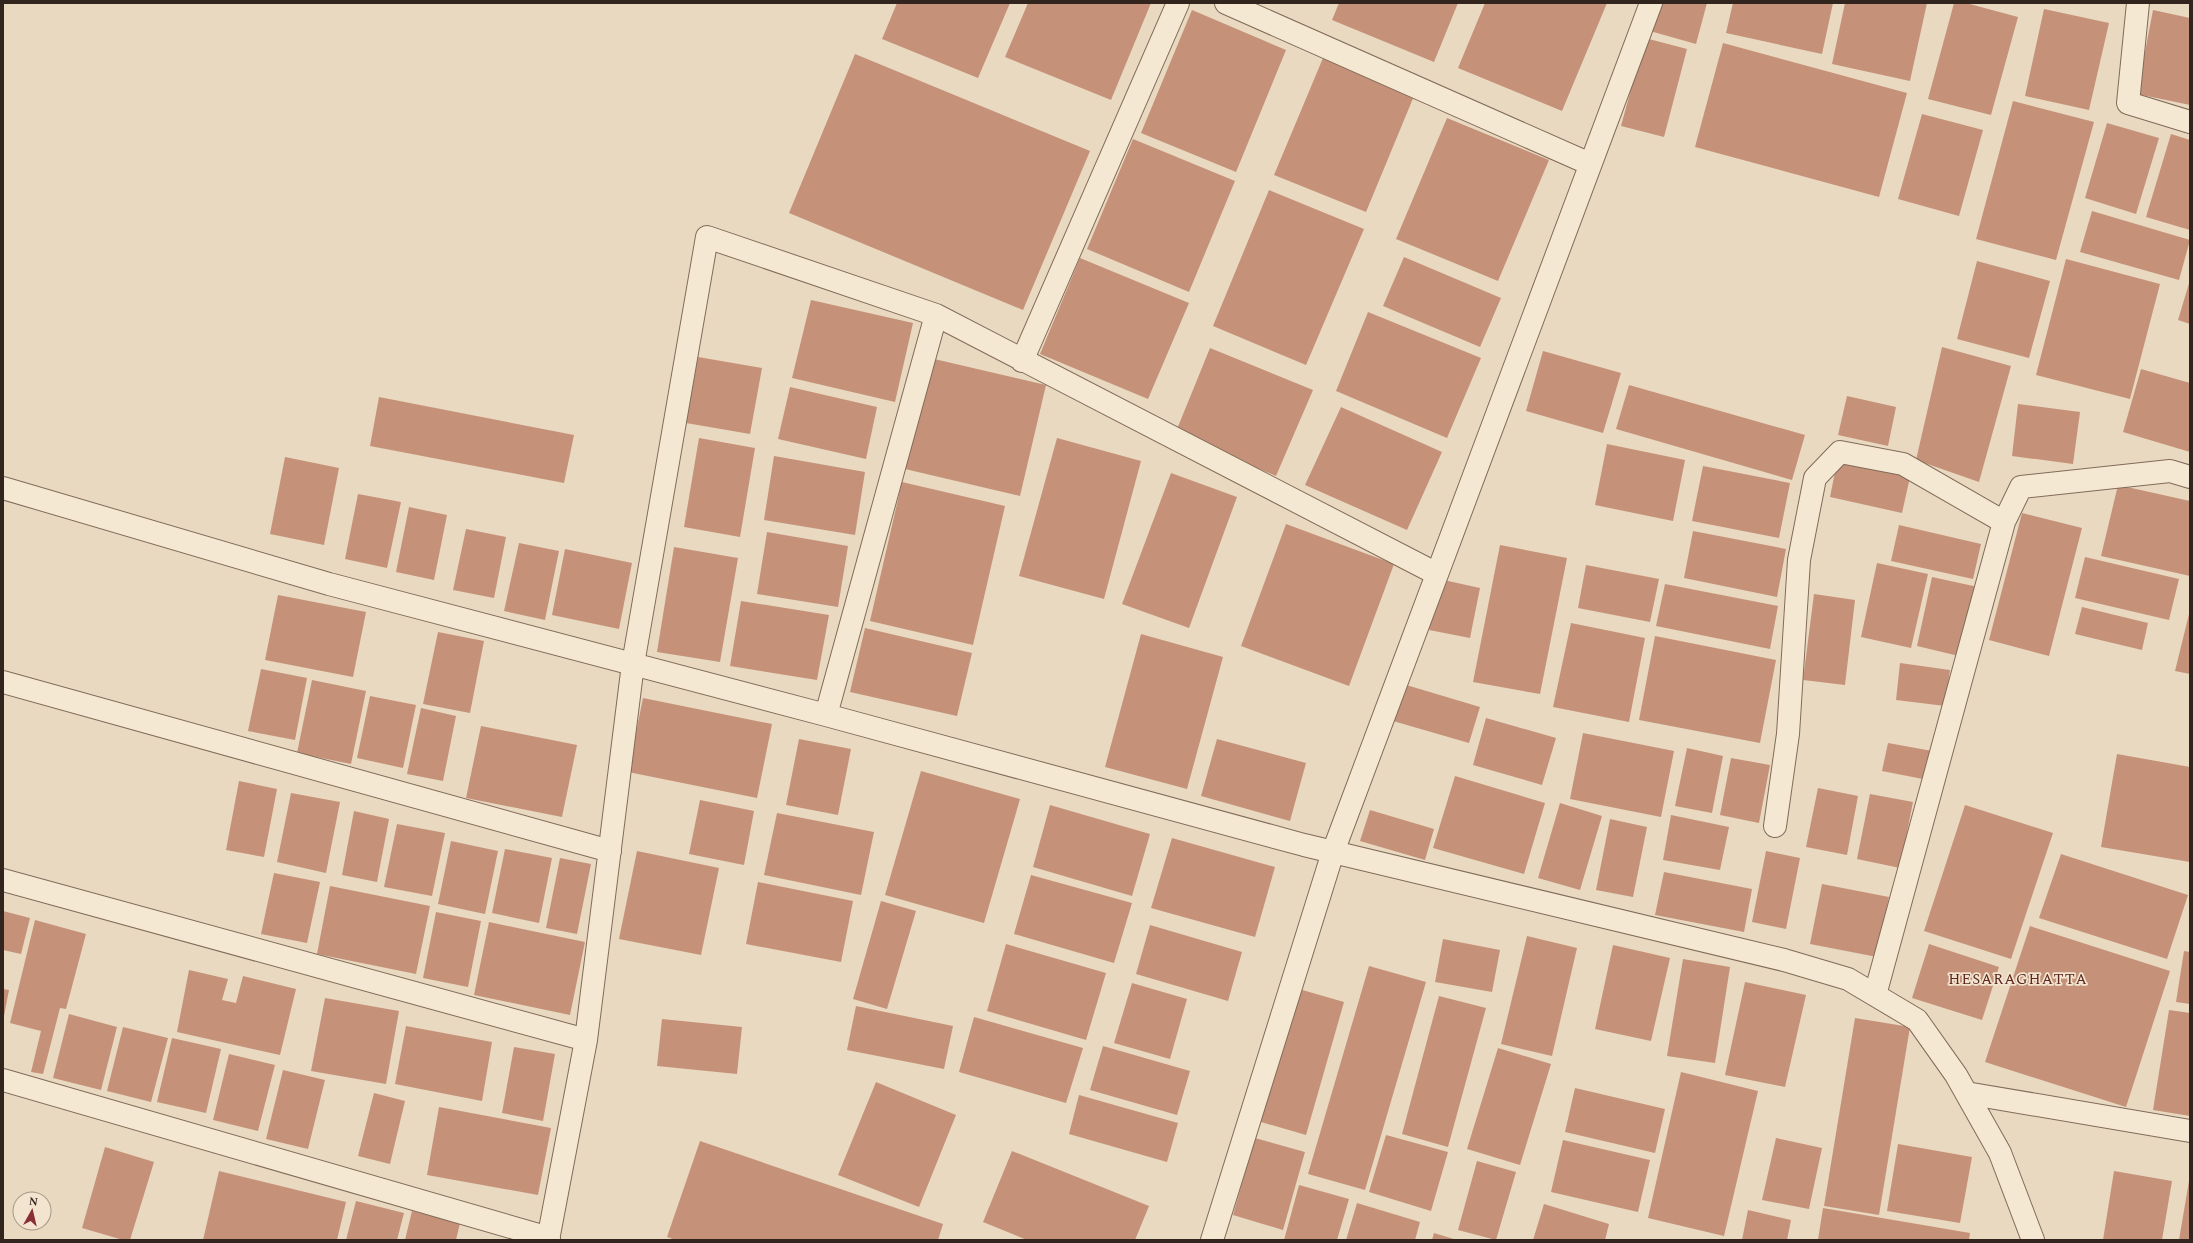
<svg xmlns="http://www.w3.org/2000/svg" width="2193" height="1243" viewBox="0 0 2193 1243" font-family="Spectral,serif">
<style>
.building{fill:#c59279}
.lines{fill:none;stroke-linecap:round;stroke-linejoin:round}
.minor-casing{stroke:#816b5a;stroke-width:24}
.minor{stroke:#f5e8d2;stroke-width:22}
.labels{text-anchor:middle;stroke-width:3.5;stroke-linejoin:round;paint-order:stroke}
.quarter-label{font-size:15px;letter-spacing:1px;fill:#5b2720;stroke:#f2e4cf}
</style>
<rect width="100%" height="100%" fill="#e9d9c0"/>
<path class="building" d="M897 3H1010L978 78 882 39Z
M1028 3H1151L1111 100 1005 57Z
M1339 3H1458L1434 62 1332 20Z
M1485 3H1607L1562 111 1458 68Z
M1658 3H1707L1696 44 1650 31Z
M1733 3H1833L1822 54 1726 33Z
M1845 3H1927L1910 81 1832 64Z
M1954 3H1966L2018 17 1991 115 1928 99Z
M2044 9 2109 23 2089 110 2025 96Z
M1192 10 1286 50 1236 172 1141 133Z
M2153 10 2190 18V105L2137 94Z
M1645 38 1687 49 1664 137 1621 126Z
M1723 43 1907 93 1879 197 1695 147Z
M855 54 1090 151 1023 310 789 213Z
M1323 58 1414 96 1366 212 1274 175Z
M2013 101 2094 122 2056 260 1976 239Z
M1922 114 1983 130 1959 216 1898 199Z
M1447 118 1549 160 1498 281 1396 239Z
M2107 123 2159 138 2136 214 2085 198Z
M2171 134 2190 140V230L2146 217Z
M1133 139 1235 181 1189 292 1087 249Z
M1269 190 1364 229 1306 365 1213 326Z
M2092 211 2190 240 2179 280 2080 252Z
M1404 257 1501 298 1480 347 1383 306Z
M1080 258 1189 303 1148 399 1040 354Z
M2066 259 2160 284 2130 399 2036 375Z
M1977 261 2050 281 2029 358 1957 339Z
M2190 280V324L2178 320Z
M811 300 913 323 895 402 792 378Z
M1368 312 1481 358 1447 438 1336 391Z
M1942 347 2011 366 1979 482 1916 460Z
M1210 348 1313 390 1276 476 1175 434Z
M1543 351 1621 373 1603 433 1526 411Z
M698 357 762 368 750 434 686 423Z
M930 358 1046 385 1020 496 905 469Z
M2141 369 2190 383V452L2123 432Z
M1629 385 1805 435 1792 480 1616 429Z
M790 387 877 407 866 459 778 439Z
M1847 396 1896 407 1888 446 1838 435Z
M379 397 574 435 564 483 370 446Z
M2018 404 2080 412 2073 464 2012 456Z
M1341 407 1442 452 1407 530 1305 485Z
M699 438 755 448 740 537 684 527Z
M1057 438 1141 461 1104 599 1019 576Z
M1607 444 1685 460 1673 521 1595 505Z
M774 456 865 472 855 535 764 520Z
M285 457 339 468 324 545 270 534Z
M1837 462 1910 477 1902 513 1830 497Z
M1703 466 1790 483 1779 538 1692 521Z
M1171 473 1237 497 1189 628 1122 604Z
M902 482 1005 506 973 645 870 621Z
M2118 485 2190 501V576L2101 556Z
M358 494 401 502 387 568 345 559Z
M409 507 447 515 434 580 396 572Z
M2022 513 2082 528 2049 656 1989 640Z
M1286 524 1394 564 1349 686 1241 646Z
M1899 525 1981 544 1973 579 1891 561Z
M466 529 506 537 494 598 453 590Z
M1693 531 1786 549 1777 597 1684 578Z
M767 532 848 546 838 607 757 594Z
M519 543 559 551 545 620 504 611Z
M1500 545 1567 558 1540 694 1473 682Z
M674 547 738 558 720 662 657 652Z
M565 549 632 563 619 629 552 615Z
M2085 557 2179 579 2169 620 2075 598Z
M1877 563 1928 574 1911 648 1861 637Z
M1586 565 1659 579 1650 622 1578 608Z
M1932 577 1978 587 1963 657 1917 646Z
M1439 579 1480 588 1470 638 1429 630Z
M1665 584 1778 606 1770 649 1656 626Z
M1814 594 1855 600 1845 685 1803 680Z
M278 595 366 612 353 677 265 660Z
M741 601 829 615 817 680 730 666Z
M2082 607 2148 623 2142 650 2075 634Z
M2190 610V674L2175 671Z
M1571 623 1645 638 1629 722 1553 707Z
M865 628 972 653 957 716 850 692Z
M438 632 484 641 470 713 423 704Z
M1141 634 1223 657 1187 789 1105 767Z
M1655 636 1776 660 1760 743 1639 720Z
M1900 663 1950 670 1945 706 1896 700Z
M261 669 307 678 295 740 248 731Z
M312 680 366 691 351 764 297 753Z
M1403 684 1480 707 1469 743 1393 721Z
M370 696 416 705 403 768 357 758Z
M643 698 772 724 757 798 628 772Z
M421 708 456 716 443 781 407 774Z
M1486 718 1556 738 1542 785 1473 765Z
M481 726 577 745 562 817 466 798Z
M1583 733 1674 751 1661 817 1570 799Z
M799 739 851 749 838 815 786 805Z
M1217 739 1306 763 1290 821 1201 796Z
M1888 743 1938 752 1933 781 1882 771Z
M1687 748 1723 756 1712 813 1675 806Z
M2117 754 2190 767V862L2101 847Z
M1731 758 1770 765 1759 823 1720 815Z
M921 771 1020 799 984 923 885 895Z
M1455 776 1545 803 1524 874 1433 848Z
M239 781 277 789 264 857 226 850Z
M1818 788 1858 796 1847 855 1806 847Z
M291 793 340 802 326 873 277 862Z
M1870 794 1913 802 1900 868 1857 859Z
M700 800 754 811 744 865 689 854Z
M1560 803 1602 816 1580 890 1538 878Z
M1050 805 1150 834 1132 896 1033 867Z
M1965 805 2053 833 2011 959 1924 931Z
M1370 810 1434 829 1425 860 1360 841Z
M354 811 389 819 377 882 342 875Z
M777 813 874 832 861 895 764 875Z
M1671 815 1729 827 1720 870 1663 860Z
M1610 819 1647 827 1633 897 1596 890Z
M397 824 445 833 432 896 384 887Z
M1172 838 1275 867 1255 937 1151 908Z
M451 841 498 851 485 914 438 904Z
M505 849 552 858 539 923 492 913Z
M637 851 719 868 701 955 619 939Z
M1766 851 1800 858 1786 929 1752 922Z
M2061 854 2188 895 2167 959 2039 918Z
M560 858 591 864 577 934 546 928Z
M1664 872 1752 889 1744 932 1655 915Z
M274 873 320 882 307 943 261 934Z
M1031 875 1132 903 1114 963 1014 934Z
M758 882 853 901 841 962 746 944Z
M1822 884 1889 897 1877 957 1810 944Z
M330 886 430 906 416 974 317 954Z
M881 901 916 911 887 1009 853 999Z
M3 911 30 918 21 954 3 950Z
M436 912 481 921 468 987 423 978Z
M35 920 86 934 66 1009 60 1008 43 1074 31 1072 41 1031 10 1023Z
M489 922 585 942 570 1015 474 995Z
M1150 925 1242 952 1228 1001 1136 974Z
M2030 926 2170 971 2126 1107 1985 1062Z
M1527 936 1577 948 1552 1056 1501 1044Z
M1443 939 1500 950 1492 992 1435 982Z
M1006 944 1106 973 1086 1040 987 1011Z
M1929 944 1999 967 1982 1020 1912 998Z
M1613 945 1670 958 1651 1041 1595 1029Z
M2184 951 2190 952V1004L2176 1002Z
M1683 959 1730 967 1715 1063 1667 1056Z
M1369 966 1426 982 1365 1190 1308 1174Z
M189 970 228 979 222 1000 236 1003 243 976 296 989 280 1055 177 1032Z
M1745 982 1806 995 1785 1087 1725 1075Z
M1132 983 1187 999 1170 1059 1114 1043Z
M1292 987 1344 1002 1306 1135 1254 1120Z
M3 989 9 990 4 1016H3Z
M1439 996 1486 1008 1448 1147 1402 1134Z
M325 998 399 1011 386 1084 311 1071Z
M856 1006 953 1026 944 1069 847 1050Z
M2169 1010 2190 1013V1116L2153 1110Z
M69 1014 117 1027 101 1090 53 1078Z
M974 1017 1083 1048 1066 1103 959 1072Z
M1855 1018 1910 1027 1879 1215 1824 1206Z
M662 1019 742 1027 737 1074 657 1066Z
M406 1026 492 1042 482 1101 395 1084Z
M123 1027 168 1038 151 1102 107 1091Z
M172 1038 221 1049 206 1113 157 1102Z
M1103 1046 1190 1071 1177 1115 1090 1090Z
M514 1047 555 1054 543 1121 502 1113Z
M1498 1048 1551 1064 1520 1165 1467 1149Z
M229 1054 275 1065 258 1131 213 1120Z
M283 1070 325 1080 308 1149 266 1139Z
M1681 1072 1758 1091 1724 1236 1648 1218Z
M876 1082 956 1115 919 1207 838 1175Z
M1575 1088 1665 1109 1655 1153 1565 1132Z
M374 1093 405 1101 390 1164 358 1156Z
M1079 1095 1178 1123 1167 1162 1069 1134Z
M439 1107 551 1128 538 1195 427 1175Z
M1386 1135 1448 1152 1431 1211 1369 1192Z
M1255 1138 1305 1152 1283 1230 1233 1215Z
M1776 1138 1822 1148 1809 1209 1762 1200Z
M1563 1140 1650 1160 1638 1212 1551 1192Z
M700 1141 943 1224 938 1240H676L667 1237Z
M1898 1144 1972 1157 1960 1223 1887 1211Z
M105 1147 154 1162 130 1240H123L82 1228Z
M1012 1151 1149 1206 1135 1240H1027L983 1222Z
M1477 1161 1516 1172 1496 1240 1458 1230Z
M219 1171 346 1202 337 1240H203Z
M2114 1171 2172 1181 2162 1240H2103Z
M2189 1181 2190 1240H2179Z
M1299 1185 1349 1199 1337 1240H1284Z
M356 1201 404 1213 397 1240H346Z
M1357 1203 1420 1222 1415 1240H1346Z
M1544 1204 1609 1224 1605 1240H1533Z
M1823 1208 1970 1233 1969 1240H1818Z
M1748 1210 1791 1220 1787 1240H1742Z
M412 1211 460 1223 456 1240H405Z
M1434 1233 1457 1240H1432Z"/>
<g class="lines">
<defs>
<path id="minor" d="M1226 3 1590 164
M2138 3 2128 103 2190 122
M1022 361 1178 3
M3 488 329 584 826 715 1304 845 1784 960 1848 979 1917 1020 1956 1075 2000 1153 2033 1240
M3 682 610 851
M826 715 936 315
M1775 826 1788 734 1799 560 1815 478 1840 452 1903 464 2004 522
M3 880 586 1040
M1875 995 2004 522 2021 487 2170 471 2190 477
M3 1080 549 1238
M1966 1093 2190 1131
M548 1240 586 1040 633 664 707 237 936 315 1437 574
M1212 1240 1333 852 1651 3"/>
</defs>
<use href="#minor" class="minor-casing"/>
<use href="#minor" class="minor"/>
</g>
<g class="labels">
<g class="quarter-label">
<text x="2018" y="984">HESARAGHATTA</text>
</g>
</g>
<rect width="2193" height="1243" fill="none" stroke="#32251d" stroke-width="8"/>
<g transform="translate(32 1211) rotate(8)"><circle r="19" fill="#f2e4cf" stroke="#a59888"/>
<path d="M0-3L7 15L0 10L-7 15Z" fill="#8b2f37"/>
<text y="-6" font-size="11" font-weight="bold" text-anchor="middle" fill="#32251d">N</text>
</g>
</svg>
